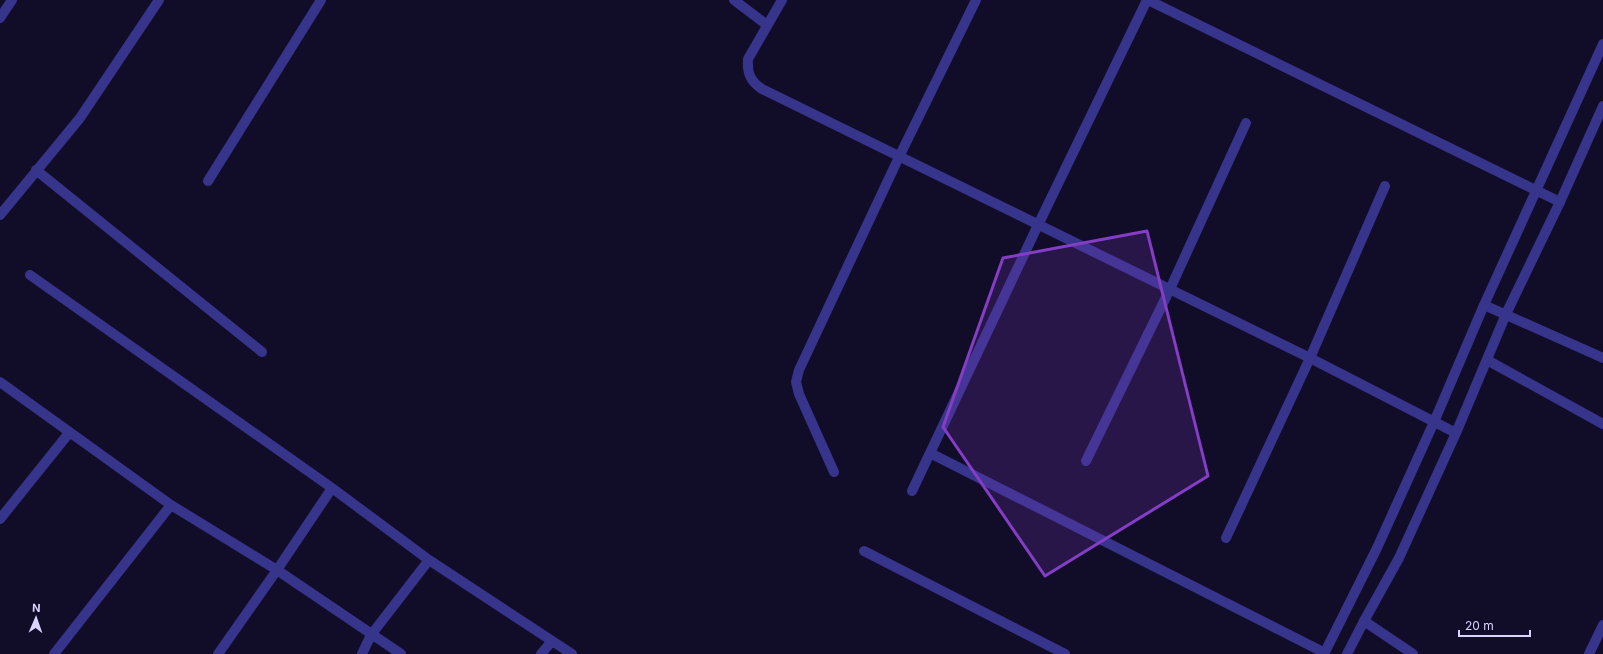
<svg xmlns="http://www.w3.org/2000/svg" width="1603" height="654" viewBox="0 0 1603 654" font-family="Inter,sans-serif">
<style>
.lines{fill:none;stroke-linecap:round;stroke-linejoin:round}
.minor{stroke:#36348b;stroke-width:10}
.tertiary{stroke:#36348b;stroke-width:10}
.marked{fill:#843dc5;fill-opacity:0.2;stroke:#843dc5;stroke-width:3;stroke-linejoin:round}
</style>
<rect width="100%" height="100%" fill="#110d28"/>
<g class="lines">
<path class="minor" d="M734 0 767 25
M1148 0 1560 202
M0 18 12 0
M36 170 262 352
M208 181 321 0
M0 215 80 118 159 0
M30 275 332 488
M1484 305 1603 358
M1487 360 1603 424
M0 382 171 505 277 570 401 654
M930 453 1325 653
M1086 461 1170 289 1246 123
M834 472 799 394 796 382 799 370 899 157 976 0
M912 491 1038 225 1147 0
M0 519 69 433
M1226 538 1310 358 1385 186
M864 551 1065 654
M1364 621 1413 654
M54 654 171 505
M218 654 277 570 332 488 429 560 572 654
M362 654 371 635 429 560
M541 654 552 641
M1589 654 1603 625"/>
<path class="tertiary" d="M782 0 748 59C747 73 750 81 762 89L1310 358 1456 433
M1324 654 1377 548 1434 422 1484 305 1603 44
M1347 654 1364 621 1399 558 1456 433 1506 314 1560 202 1603 106"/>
</g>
<path class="marked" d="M1147 231 1208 476 1045 576 943 427 1003 258Z"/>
<g transform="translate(36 618) rotate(2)" stroke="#110d28" stroke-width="3" paint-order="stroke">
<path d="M0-3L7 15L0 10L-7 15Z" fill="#d8d4ff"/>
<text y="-6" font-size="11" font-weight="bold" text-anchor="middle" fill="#d8d4ff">N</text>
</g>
<path d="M1459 630v6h71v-6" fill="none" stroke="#d8d4ff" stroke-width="2"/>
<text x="1465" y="630" font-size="12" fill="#d8d4ff" stroke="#110d28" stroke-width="3" paint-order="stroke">20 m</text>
</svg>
